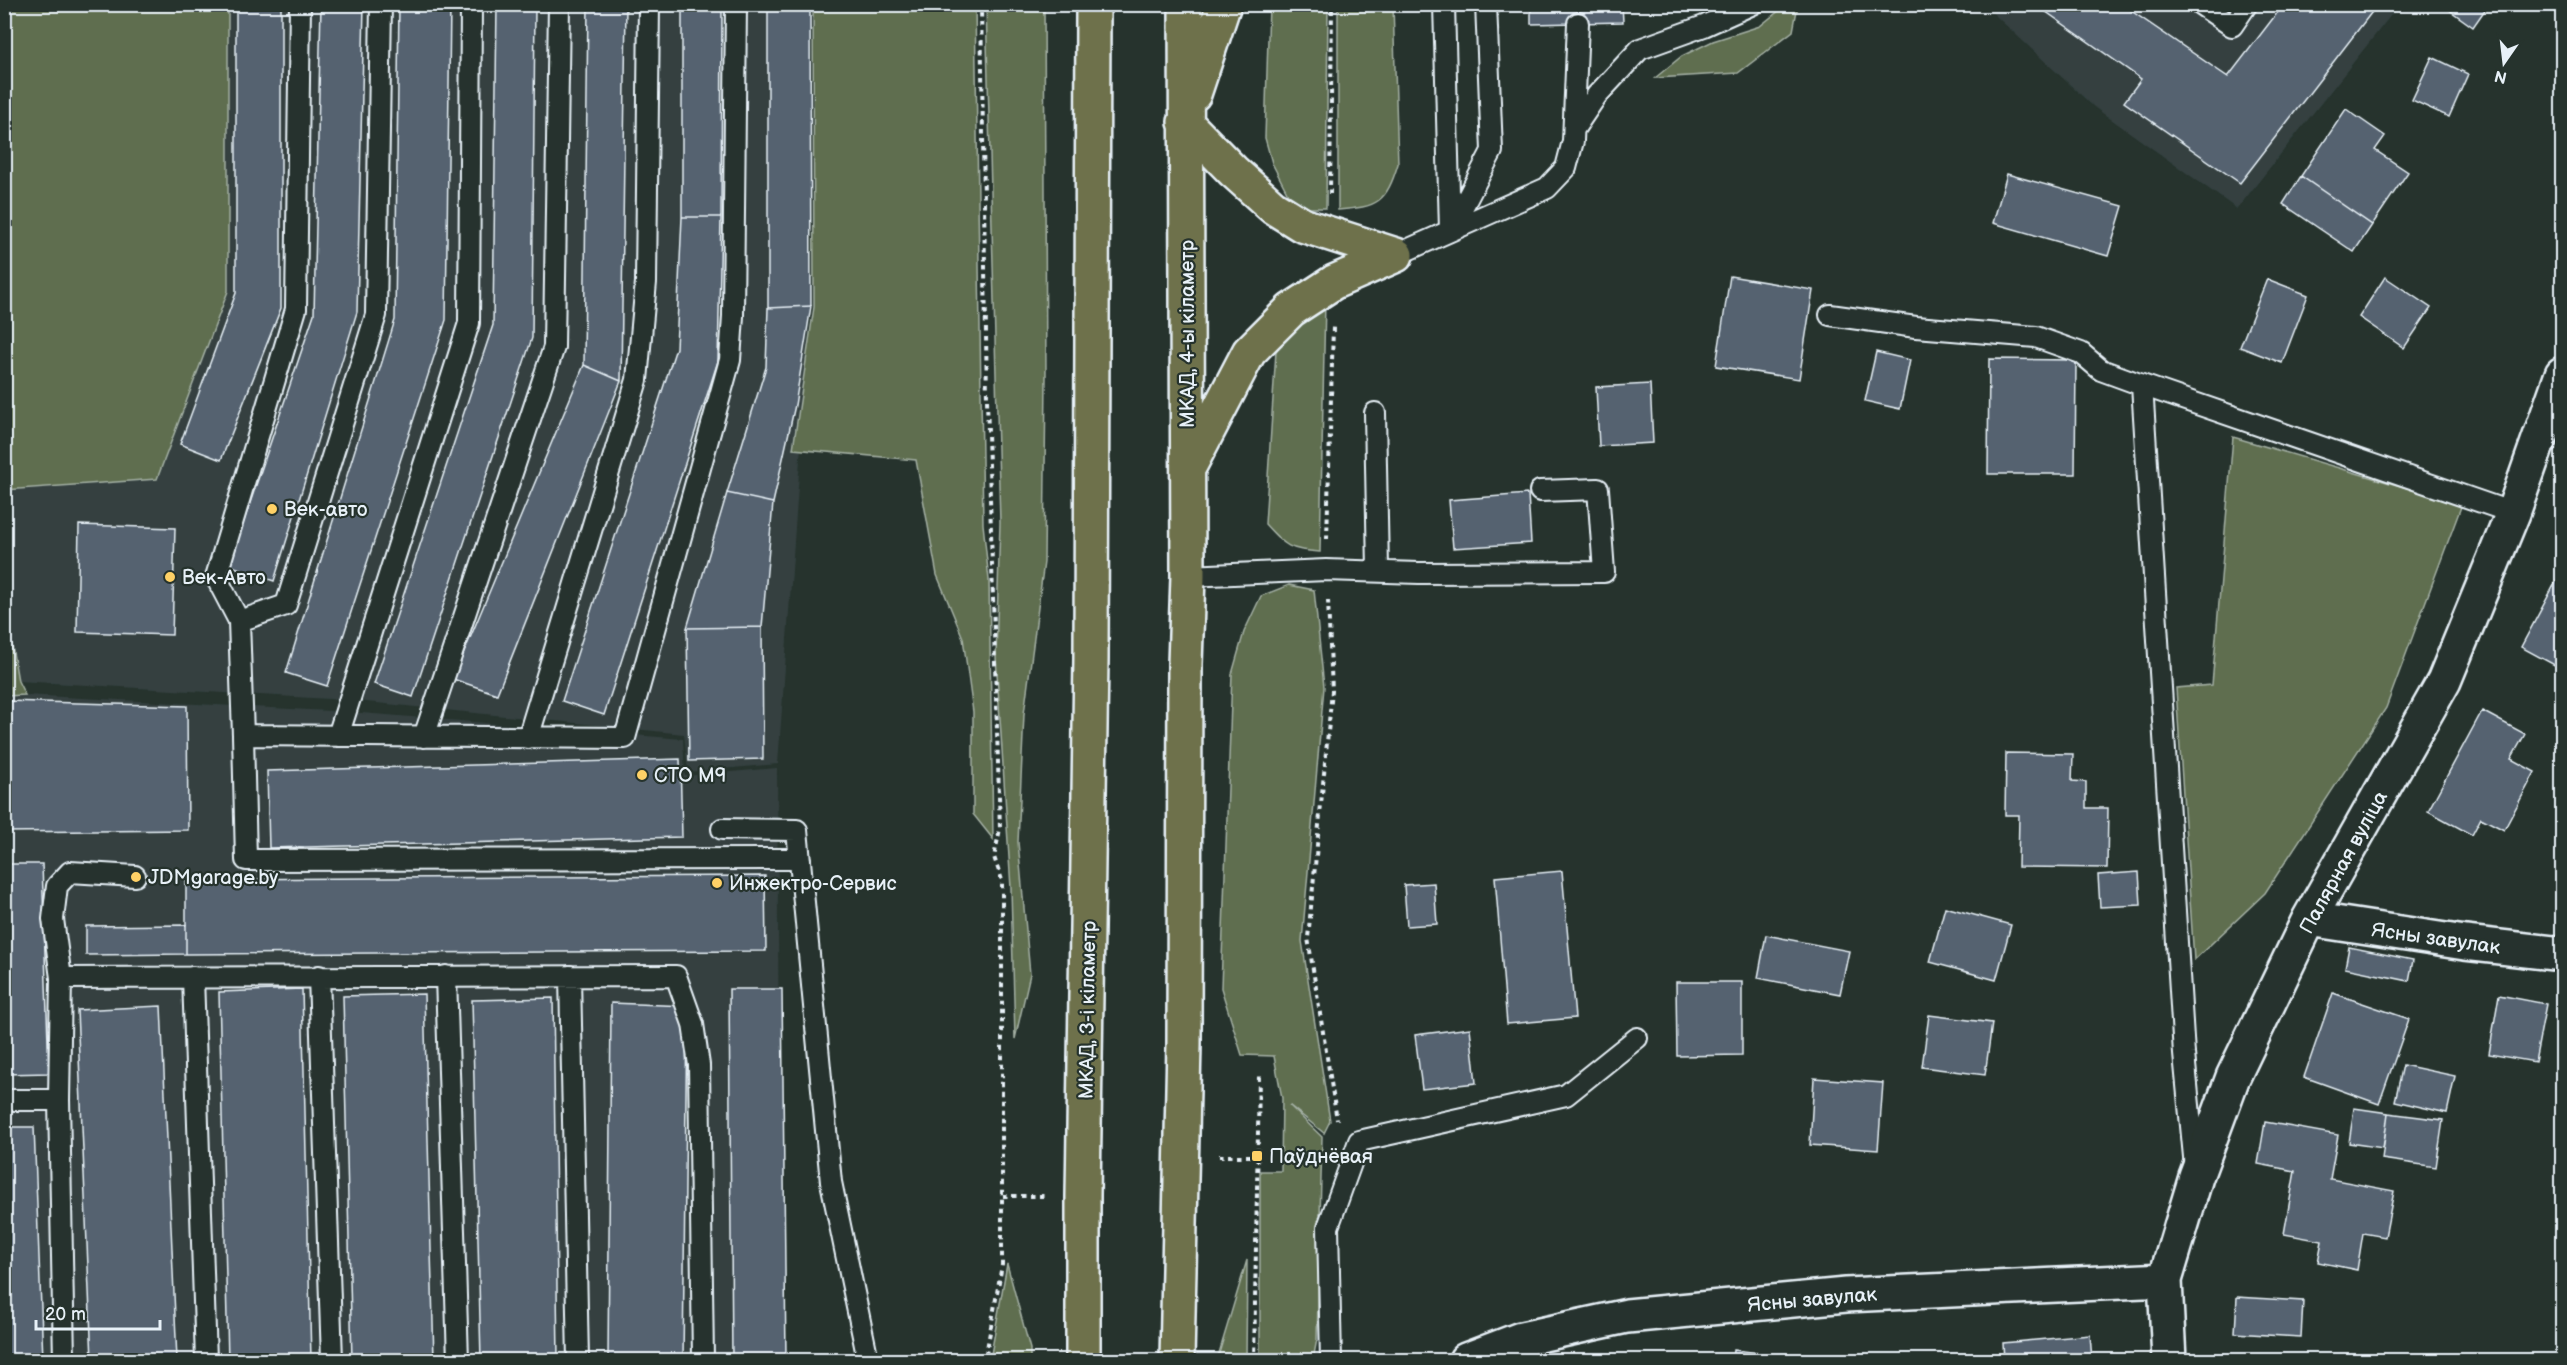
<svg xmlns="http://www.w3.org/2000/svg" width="2567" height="1365" viewBox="0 0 2567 1365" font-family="'Balsamiq Sans',sans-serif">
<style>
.built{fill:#344141}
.green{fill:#5f6e50;stroke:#a4b0a4;stroke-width:1.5}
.building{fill:#54626f;stroke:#e8f1f8;stroke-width:1.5}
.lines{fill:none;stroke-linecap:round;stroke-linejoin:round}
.service-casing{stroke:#e8f1f8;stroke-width:24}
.minor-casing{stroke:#e8f1f8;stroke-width:38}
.trunk-casing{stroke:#e8f1f8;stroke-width:38}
.path{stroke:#e8f1f8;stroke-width:4;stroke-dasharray:4.5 4.5;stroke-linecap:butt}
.service{stroke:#26332d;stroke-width:20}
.minor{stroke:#26332d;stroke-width:33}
.trunk{stroke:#6e714b;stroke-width:33}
.poi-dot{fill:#ffd166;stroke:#26332d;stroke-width:2}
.labels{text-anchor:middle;stroke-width:4.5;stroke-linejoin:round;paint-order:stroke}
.street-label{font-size:20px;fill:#e8f1f8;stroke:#26332d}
.poi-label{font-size:20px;fill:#e8f1f8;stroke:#26332d;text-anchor:start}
</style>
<rect width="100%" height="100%" fill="#26332d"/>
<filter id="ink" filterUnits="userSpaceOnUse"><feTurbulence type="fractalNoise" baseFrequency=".0167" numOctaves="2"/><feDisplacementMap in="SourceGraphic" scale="12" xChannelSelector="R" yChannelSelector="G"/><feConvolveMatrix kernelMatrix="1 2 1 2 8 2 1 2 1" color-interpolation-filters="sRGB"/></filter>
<g filter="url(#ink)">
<path class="built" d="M227 5H810L811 306 778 764 688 772 684 734 347 700 18 681 5 601 4 490 158 479Z
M1984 5H2399L2237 209 2094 107Z
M25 695 349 712 683 739 685 776 777 768 780 1238 788 1360H5L4 696Z"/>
<path class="green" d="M5 4 228 5V291L157 479 5 490Z
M813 5H975L983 524 989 580 993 839 973 814V712L963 638 937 575 916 460 793 449 814 307Z
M986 5H1044L1046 377 1044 562 1024 714 1018 842 1030 974 1015 1039 1011 888 996 657 1000 523Z
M1269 5H1328L1326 208H1309L1290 198 1272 163 1265 138Z
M1338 5H1393L1398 164C1386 203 1378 207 1338 210Z
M1786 5H1798L1793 31 1738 73 1655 78 1682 56 1713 41 1760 26Z
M1325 300 1320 552C1289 550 1286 547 1265 524L1276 351 1292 326Z
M2233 437 2462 504 2386 708 2265 893 2194 960 2176 688 2212 685Z
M1289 585 1314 590 1324 687 1302 941 1330 1121 1324 1133 1289 1105 1322 1137 1317 1339 1313 1360H1260V1171H1281L1282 1098 1274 1056 1242 1055 1221 988 1232 674 1244 632 1261 596Z
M4 601 18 681 25 695 5 696Z
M1247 1260 1246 1360H1217Z
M1007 1264 1030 1349V1360H990Z"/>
<path class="building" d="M236 4H281V308L221 460 180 444 236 293Z
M321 4H364L357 312 274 581 229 565 314 314Z
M399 4H450L446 320 327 686 286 673 395 320Z
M497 4H535L532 338 413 697 374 684 493 325Z
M588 4H626L621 381 584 365Z
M682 4H722L721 217H682Z
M768 4H810L811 306 768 308Z
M1531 4H1622L1623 22 1531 24Z
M2035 4H2121L2228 77 2284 4H2378L2240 183 2124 102 2141 79Z
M2441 4H2489L2473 27Z
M2432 57 2468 74 2449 117 2412 100Z
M2346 109 2385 136 2375 150 2408 172 2372 225 2301 176Z
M2007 174 2123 206 2108 256 1993 223Z
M2301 176 2372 225 2354 252 2283 204Z
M682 217H721L718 361 604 715 562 701 676 348Z
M1730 276 1813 290 1799 379 1716 366Z
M2385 277 2431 308 2404 348 2359 317Z
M2267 279 2308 295 2282 363 2240 347Z
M811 306 795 405 773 503 727 493 766 367 768 308Z
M1876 352 1910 360 1900 409 1865 401Z
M1989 359 2076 360 2075 474H1988Z
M584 365 621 381 497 694 453 679Z
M1650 384 1653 443 1599 446 1596 387Z
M727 493 773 503 762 627 687 628Z
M1528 494 1531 543 1453 548 1449 500Z
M79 525 175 528 172 635 77 632Z
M2560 574 2562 575V669L2521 647Z
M762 627 763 759 689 761 687 628Z
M4 701 187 706 188 830 4 832Z
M2482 711 2525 734 2511 759 2535 772 2504 830 2481 818 2472 835 2428 811Z
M2006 753 2073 754 2072 781 2086 782V808H2108L2107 868 2018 867 2019 815H2005Z
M680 759 682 837 269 848 267 771Z
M4 864H42L49 1073 4 1074Z
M1562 871 1575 1018 1507 1024 1495 877Z
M2139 872 2141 905 2100 907 2098 875Z
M765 876 766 951 186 954V879Z
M1434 883 1437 924 1407 926 1404 885Z
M1945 907 2011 925 1996 980 1930 962Z
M186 925V954L86 955V926Z
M1766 935 1849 951 1840 994 1758 978Z
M2349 947 2413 960 2409 981 2345 968Z
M1676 982H1742V1055L1677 1056Z
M302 989 311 1360H228L219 992Z
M729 989H782L786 1360H732Z
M2333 993 2409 1019 2379 1104 2304 1077Z
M424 994 434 1360H352L343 996Z
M2499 995 2546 1004 2535 1062 2489 1054Z
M553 998 558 1360H481L472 1000Z
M611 1003 687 1006 683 1360H608Z
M161 1006 177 1360H92L77 1010Z
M1929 1015 1992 1023 1985 1075 1922 1067Z
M1470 1028 1476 1083 1422 1089 1415 1035Z
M2403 1065 2455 1076 2447 1113 2395 1101Z
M1814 1078 1883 1083 1878 1150 1810 1145Z
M2354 1108 2388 1113 2383 1148 2349 1143Z
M2388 1113 2443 1120 2436 1167 2382 1159Z
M2265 1122 2338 1135 2330 1179 2394 1191 2385 1237 2363 1233 2357 1270 2318 1262 2322 1241 2284 1234 2295 1171 2258 1164Z
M4 1127H34L43 1360H4Z
M2237 1297 2303 1301 2301 1337 2235 1333Z
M2090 1335 2092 1360H2004L2003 1343Z
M1734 1350 1777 1355 1776 1360H1733Z"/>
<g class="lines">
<defs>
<path id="service" d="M300 4 296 309 216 577 239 621 286 605 376 315 381 4
M1444 4 1450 231 1547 188 1566 168 1573 141 1578 23
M2200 4 2232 26 2247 4
M1574 129 1597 95 1640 49 1704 26 1753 4
M1396 255 1450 231 1492 151 1486 4
M1830 315 1916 327 2036 337 2081 353 2101 370 2142 385 2513 513
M2142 385 2184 1054 2195 1167
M1375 413 1378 570
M1188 576 1326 570 1419 573 1604 572 1598 489 1540 491
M239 621 243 735 625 738 730 360 733 316 736 4
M243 735 246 860 800 859
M338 736 469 323 471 4
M424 737 554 347 559 4
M528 738 637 380 646 282 649 4
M722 829 797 830 831 1182 868 1360
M319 976 332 1360
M446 976 458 1360
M570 976 578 1360
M193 977 206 1360
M61 978 676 976 693 1024 699 1065 703 1360
M4 1100H59
M64 1360 59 1100 61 978 53 919 57 886 70 872 135 876
M1331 1360 1328 1227 1359 1141 1566 1095 1637 1038"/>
<path id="minor" d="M2309 919 2465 943 2562 954
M1466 1360 1521 1339 1627 1316 1846 1295 2165 1280
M2169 1360 2165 1280 2196 1177 2233 1077 2309 919 2444 681 2513 513 2562 374"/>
<path id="trunk" d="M1194 94 1224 4
M1185 122 1233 171 1273 207 1302 225 1396 255
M1190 465 1249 352 1291 310 1334 282 1396 255
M1083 1360V1196L1091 659 1093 4
M1177 1360 1184 1044 1185 664 1188 576 1186 4"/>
</defs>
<use href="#service" class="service-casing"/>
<use href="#minor" class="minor-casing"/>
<use href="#trunk" class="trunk-casing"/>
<path class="path" d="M981 4 987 399 1000 829 994 857 1002 880V1265L985 1360
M1330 194 1332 4
M1327 539 1333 327
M1328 600 1332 691 1308 938 1337 1120
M1219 1156H1257
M1003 1196H1044
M1254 1360 1259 1075"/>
<use href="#service" class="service"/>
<use href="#minor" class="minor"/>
<use href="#trunk" class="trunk"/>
</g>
</g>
<g class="poi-dot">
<circle cx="272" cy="509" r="6"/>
<circle cx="170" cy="577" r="6"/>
<circle cx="642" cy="775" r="6"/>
<circle cx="136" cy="877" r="6"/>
<circle cx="717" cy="883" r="6"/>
<rect x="1251" y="1150" width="12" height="12" rx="3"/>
</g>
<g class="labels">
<g class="street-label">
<text transform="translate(1187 334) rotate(-90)" y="7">МКАД, 4-ы кіламетр</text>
<text transform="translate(2343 862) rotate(-61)" y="7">Палярная вуліца</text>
<text transform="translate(2436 938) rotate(8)" y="7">Ясны завулак</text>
<text transform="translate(1087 1010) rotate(-89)" y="7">МКАД, 3-і кіламетр</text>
<text transform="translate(1812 1299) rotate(-5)" y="7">Ясны завулак</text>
</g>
<g class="poi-label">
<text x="284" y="516">Век-авто</text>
<text x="182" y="584">Век-Авто</text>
<text x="654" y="782">СТО М9</text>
<text x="148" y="884">JDMgarage.by</text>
<text x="729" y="890">Инжектро-Сервис</text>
<text x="1269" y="1163">Паўднёвая</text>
</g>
</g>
<rect width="2567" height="1365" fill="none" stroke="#26332d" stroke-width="24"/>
<rect x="12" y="12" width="2543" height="1341" fill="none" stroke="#e8f1f8" stroke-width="2" filter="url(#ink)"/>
<g transform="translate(2504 63) rotate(194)" stroke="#26332d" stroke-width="4.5" paint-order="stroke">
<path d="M0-4.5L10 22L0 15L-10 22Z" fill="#e8f1f8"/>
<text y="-9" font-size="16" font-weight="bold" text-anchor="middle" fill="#e8f1f8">N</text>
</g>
<path d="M36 1320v9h124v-9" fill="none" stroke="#e8f1f8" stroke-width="3"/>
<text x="45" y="1320" font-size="18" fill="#e8f1f8" stroke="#26332d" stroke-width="4.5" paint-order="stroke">20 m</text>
</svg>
